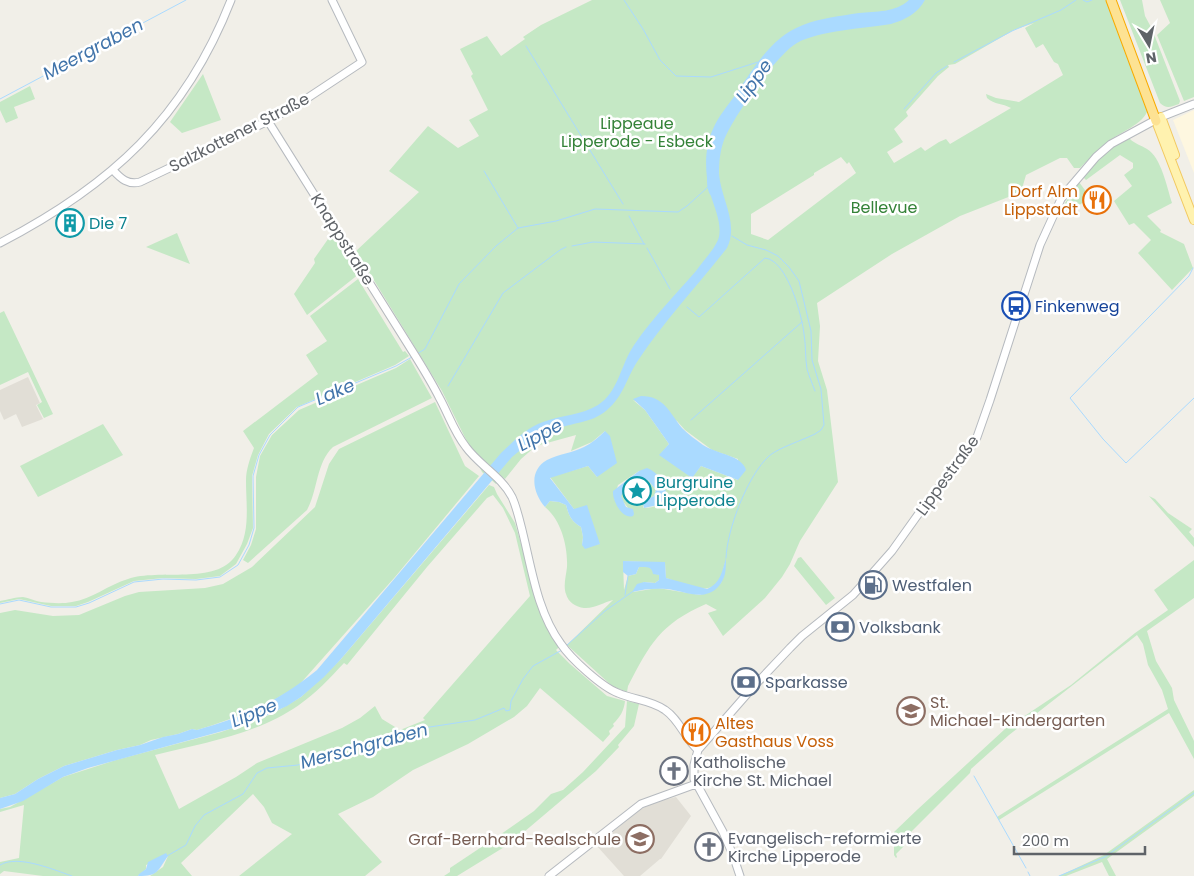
<svg xmlns="http://www.w3.org/2000/svg" width="1194" height="876" viewBox="0 0 1194 876" font-family="Poppins,sans-serif">
<style>
.commercial{fill:#fef7e0}
.education{fill:#e1ded6}
.green{fill:#c5e8c5;fill-rule:evenodd}
.water{fill:#aadaff}
.lines{fill:none;stroke-linecap:round;stroke-linejoin:round}
.stream{stroke:#aadaff;stroke-width:1}
.secondary-casing{stroke:#b6babf;stroke-width:9}
.primary-casing{stroke:#f2c960;stroke-width:10}
.highway-casing{stroke:#f9ab00;stroke-width:11}
.secondary{stroke:#fff;stroke-width:7}
.primary{stroke:#fff2af;stroke-width:8}
.highway{stroke:#fde293;stroke-width:9}
.labels{text-anchor:middle;stroke-width:5;stroke-linejoin:round;paint-order:stroke}
.park-label{font-size:16px;fill:#348238;stroke:#fff}
.street-label{font-size:16px;fill:#5f6368;stroke:#fff}
.food-label{font-size:16px;fill:#c56008;stroke:#fff;text-anchor:end}
.culture-label{font-size:16px;fill:#0d838f;stroke:#fff;text-anchor:start}
.transit-label{font-size:16px;fill:#164399;stroke:#fff;text-anchor:start}
.service-label{font-size:16px;fill:#4e5e75;stroke:#fff;text-anchor:start}
.education-label{font-size:16px;fill:#785e54;stroke:#fff;text-anchor:start}
.worship-label{font-size:16px;fill:#5b616d;stroke:#fff;text-anchor:start}
.water-label{font-size:18px;font-style:italic;fill:#4174aa;stroke:#fff}
</style>
<rect width="100%" height="100%" fill="#f1efe8"/>
<path class="commercial" d="M1194 110V173L1173 120Z"/>
<path class="education" d="M28 377 40 403 36 405 43 419 22 427 16 414 4 420 0 411V390Z
M676 797 691 816 661 859H660L640 876H624L596 845 641 809 656 802Z"/>
<path class="green" d="M592 0H1107L1148 109C1145 124 1118 133 1106 143 1097 150 1088 160 1080 168H1074L1067 158H1060L1026 175 1021 192 960 216 892 254 817 303 820 326 818 361 827 390 838 482 800 541 790 564 782 577 765 598 723 636 708 613 717 610 706 604C660 624 650 644 628 686L627 692 612 686 567 645 613 600C604 602 594 609 584 608 576 607 568 602 566 594 563 586 566 576 567 567 568 546 561 520 545 507L550 501 559 502 566 505C569 516 571 521 581 527L583 537 582 545 600 544 550 477 588 466 597 477 605 431 592 442 571 451 576 435 536 446 521 459 505 479 501 476 496 484 482 472 442 391 356 251 419 192 389 171 428 126 458 148 479 136 469 120 488 110 471 76 473 74 460 49 487 36 501 56 525 39 523 37 541 25ZM1034 23 1025 28 1036 48 1043 44 1054 62 1058 64 1063 75 1019 102 996 98 986 94 987 98C995 105 1002 103 1011 108L950 144 946 139 939 142 925 151 921 147 894 163 887 152 903 142 894 129 908 116 906 112 938 76 949 67 948 65 955 64 1014 30ZM841 157 847 164 849 162 856 173 768 240 751 234V214L814 175V173ZM633 400 677 421 685 430 712 450 738 459V480L701 466 692 477 660 455 669 444 645 410ZM639 471 666 493C664 504 654 508 644 508L643 507 646 500 654 496 656 490 648 480 642 479 635 483 621 493V499L629 509 614 499 618 485ZM726 560 721 583 700 595 658 588 633 592 644 582 655 583 659 580V575L649 567H639L636 574 628 576 624 590 623 561 665 563 666 578C680 582 706 597 718 582 723 575 723 567 726 560Z
M1120 0H1142L1145 16 1152 29 1180 101 1179 104C1171 107 1166 109 1160 103Z
M1160 0H1194V97L1184 101 1157 35 1170 23Z
M203 74 221 120 182 133 170 122Z
M30 86 35 99 14 107 18 118 6 123 0 110V102Z
M1126 139H1130C1135 144 1141 145 1147 149 1161 157 1167 187 1172 203L1147 216 1161 230 1160 232 1184 244 1193 268 1172 290 1138 253 1151 240 1134 223 1129 225 1114 201 1132 186 1124 175 1133 168V163L1120 155 1086 180 1082 176 1111 148Z
M1079 182 1090 197 1073 210 1065 208 1063 213 1059 212Z
M333 232 359 274 307 315 294 294 315 263 314 259Z
M177 233 190 264 146 247Z
M358 279 403 352 405 351 409 356 395 365 297 407 269 434 258 455 252 476 253 528 247 544 236 564 220 576 196 579 163 578 134 581 88 602 76 606H51L19 599 0 603V601C7 600 15 597 23 597 29 598 35 601 41 602 51 603 62 604 72 602 92 599 108 585 128 579 159 568 216 586 236 555 251 533 246 506 246 481 246 469 250 459 254 448L243 431 318 374 306 355 327 341 310 316Z
M4 311 53 414 44 418 37 405 42 402 28 372 0 385V313Z
M410 359 432 398 333 447C316 463 318 490 307 510L248 563 243 560 251 545 256 529V477L260 456 272 435 299 410 396 368Z
M435 402 465 466 479 476 395 577 299 685C267 706 234 719 197 730L192 729 178 734 151 740 140 745 117 750 64 766 38 779 15 794 0 798V613L15 610 53 616 79 615 125 596 139 592 205 588 223 584 252 567 315 507 329 464 339 449Z
M103 424 123 455 38 497 20 466Z
M489 485 494 487 497 494 515 523 542 615 549 632 559 647 556 650 570 664 607 696 625 701C624 711 620 717 613 724L614 726 609 731 610 734 603 742 540 688 527 706 514 717 468 744 413 770 373 797 338 814 382 862 365 876H239L292 834 272 823 264 807 253 794 181 863 192 876H150L163 867 168 856 146 865V869L138 876H43L4 871 0 874V862L19 858 24 805 0 812V809L10 807 63 777 116 760 221 732 272 714 301 697 341 659ZM493 495 503 508 515 533 530 596 423 718 425 720 400 730 382 719 375 706 360 718 342 728 257 763 236 777 179 809 155 755C203 743 258 734 299 705 316 693 330 678 344 663L347 665 427 567 487 498Z
M1149 496 1155 499 1168 513 1192 529 1189 532 1194 538V547Z
M801 557 835 598 826 605 794 566 798 558Z
M1194 560V598L1147 631 1156 661 1172 688 1174 700 1194 741V759L1169 713 999 820 997 817 1168 709 1162 690 1148 665 1143 644 1137 635 1009 735 971 769 970 773 907 836 905 845 896 854 897 857 896 858 894 855V832L918 809 1005 729 1071 685 1135 633 1168 610 1154 590Z
M627 701 639 704 634 726 618 745 619 747 596 771 511 843 457 876H444L450 872V868L504 832 534 811 551 794 563 790 583 772 625 727Z
M1194 790V796L1107 859 1116 876H1109L1102 862 1066 876H1059L1104 855Z"/>
<path class="water" d="M909 0H925C918 13 905 20 891 24 867 28 817 31 797 43 777 54 733 117 724 140 720 151 719 162 719 174 721 199 739 223 727 248 698 285 665 320 639 359 627 376 624 396 607 410 591 424 572 422 554 430 538 436 525 446 512 457L341 659 324 677 301 697 287 706 248 724 88 768 63 777 23 801 0 809V798L15 794 38 779 64 766 117 750 140 745 163 737 178 734 192 729 197 730C244 717 279 701 317 670L501 453C514 441 526 428 543 422 561 415 582 415 598 405 617 393 620 369 631 350 647 324 675 295 696 271 703 261 713 251 718 240 723 226 715 209 711 196 707 190 707 184 707 178 705 161 706 144 713 129 718 117 728 105 736 94 754 68 771 37 803 25 821 18 840 16 859 13 876 11 895 13 909 0Z
M641 396C664 396 669 412 682 428 688 434 696 440 703 445 716 454 742 455 746 470L738 480 701 466 692 478 659 455 669 444 645 410 633 399Z
M605 431 610 436 617 463 597 477 588 466 550 478 574 509 587 505 600 544 585 549 582 545 583 537 581 527C571 521 569 516 566 505L559 502 550 501 545 507C533 493 528 471 547 460 559 454 572 453 584 447 592 443 599 437 605 431Z
M647 468C658 472 667 485 666 497L658 505 644 508 643 504 646 500 654 496 656 490 648 480C638 478 625 487 621 496L626 507 633 509 634 514 633 516C622 520 612 500 613 491L639 471Z
M726 558C726 570 726 578 718 587 704 602 684 591 667 589 655 588 643 589 632 592L637 584 644 582 655 583 659 580V575L653 574C652 566 646 567 639 567L636 574 628 576 623 572V561L665 562 666 578 707 589C721 583 722 571 726 558Z
M166 853 168 856C157 871 159 876 138 876L139 874 146 869 148 862Z"/>
<g class="lines">
<path class="stream" d="M624 0 643 29 660 60 676 76 711 77 758 62
M1083 0 1087 2 1092 0
M526 46 623 204
M954 62 1012 31 1061 10 1076 0
M0 99 186 0
M904 109 936 73 947 66
M484 171 518 228
M629 216 644 244
M572 246 593 242 645 244
M647 248 670 289
M1193 268 1189 276 1070 398 1103 439 1126 463 1194 398
M687 307 699 317 765 258C787 260 802 315 804 334 806 345 805 357 807 369 809 376 812 383 815 391
M417 354 425 349 459 284 496 246 518 228 556 221 595 209 678 212 687 206 708 187
M448 386 503 293 560 250 566 247
M691 420 802 322
M726 558C727 529 748 475 769 456 778 448 803 440 815 434L821 430 824 425 821 389 812 360 811 331 799 281 789 267 778 256 766 250 747 245 732 236
M625 595 628 576
M0 604 19 600 51 607H76L89 603 134 582 163 579 196 580 220 577 238 565 249 545 254 528 253 476 259 455 270 435 298 407 396 366 412 357
M567 645 605 611 632 592
M974 776 1026 868
M167 856 186 845 195 826 204 815 243 794 257 773 267 768 298 765 404 731 475 720 504 708 506 711 510 710 511 701 523 679 533 666 562 650
M0 865C18 854 54 870 72 876
M1028 872 1030 876
M1059 876 1105 857 1194 793"/>
<defs>
<path id="secondary" d="M268 121 416 357C424 370 432 383 439 397 448 413 454 432 466 447 479 465 502 477 512 497 517 508 520 522 523 534 532 571 538 613 561 644 571 659 602 687 618 693 634 700 651 700 665 710 680 720 685 739 698 750
M113 170C121 179 128 185 140 182L266 122 306 99 362 62 332 0
M0 243C110 186 185 118 231 0
M549 876 641 804 696 784
M740 876 733 855 723 832 694 779V765L698 750 755 685 790 648 802 636 853 595 862 585 892 551 927 502 970 449 977 437 990 400 1040 245 1061 199 1067 191 1096 157 1111 144 1161 117 1194 104"/>
<path id="primary" d="M1161 117 1175 155
M1156 121 1194 220"/>
<path id="highway" d="M1111 0 1156 121"/>
</defs>
<use href="#secondary" class="secondary-casing"/>
<use href="#primary" class="primary-casing"/>
<use href="#highway" class="highway-casing"/>
<use href="#secondary" class="secondary"/>
<use href="#primary" class="primary"/>
<use href="#highway" class="highway"/>
</g>
<defs>
<symbol id="restaurant-ring" viewBox="-11 -11 22 22"><circle r="9.5" fill="#fff" stroke="#e8710a" stroke-width="1.5"/><path d="M-5-6h1v4h1v-4h1v4h1v-4h1v5L-1.5 .5V6h-2V.5L-5-1ZM5-6V6H3V1.5H1.5Q1.5-4 5-6Z" fill="#e8710a"/></symbol>
<symbol id="building-ring" viewBox="-11 -11 22 22"><circle r="9.5" fill="#fff" stroke="#0f9aa8" stroke-width="1.5"/><path d="M-4-6H4V6H1V3H-1V6H-4ZM-2.5-4.3h1.7v1.8h-1.7ZM.8-4.3h1.7v1.8H.8ZM-2.5-1h1.7V.8h-1.7ZM.8-1h1.7V.8H.8Z" fill="#0f9aa8"/></symbol>
<symbol id="bus-ring" viewBox="-11 -11 22 22"><circle r="9.5" fill="#fff" stroke="#1a4fb4" stroke-width="1.5"/><path d="M-5-6H5V4H4V6H2V4H-2V6H-4V4H-5ZM-3.5-4V0h7V-4ZM-3.5 1.2v1.5H-2V1.2ZM2 1.2v1.5H3.5V1.2Z" fill="#1a4fb4"/></symbol>
<symbol id="sight-ring" viewBox="-11 -11 22 22"><circle r="9.5" fill="#fff" stroke="#0f9aa8" stroke-width="1.5"/><path d="M0-6L1.8-2.2L6-1.7L2.9 1.2L3.7 5.4L0 3.3L-3.7 5.4L-2.9 1.2L-6-1.7L-1.8-2.2Z" fill="#0f9aa8"/></symbol>
<symbol id="fuel-ring" viewBox="-11 -11 22 22"><circle r="9.5" fill="#fff" stroke="#5c6f8a" stroke-width="1.5"/><path d="M-5.5-6h7V0h2V4h1.3V-2.5L3-4.5l.8-.8L6-3V5H2.5V1h-1V6h-7ZM-4.2-4.7v3.2H.2V-4.7Z" fill="#5c6f8a"/></symbol>
<symbol id="bank-ring" viewBox="-11 -11 22 22"><circle r="9.5" fill="#fff" stroke="#5c6f8a" stroke-width="1.5"/><path d="M-6-4H6V4H-6ZM0-2.3a2.3 2.3 0 1 0 0 4.6a2.3 2.3 0 1 0 0-4.6Z" fill="#5c6f8a"/></symbol>
<symbol id="school-ring" viewBox="-11 -11 22 22"><circle r="9.5" fill="#fff" stroke="#8d6e63" stroke-width="1.5"/><path d="M0-5L7-2L0 1L-7-2ZM-4 1L0 2.5L4 1V4Q0 6-4 4Z" fill="#8d6e63"/></symbol>
<symbol id="church-ring" viewBox="-11 -11 22 22"><circle r="9.5" fill="#fff" stroke="#6b7280" stroke-width="1.5"/><path d="M-1.2-6h2.4v3.5h3.3v2.4h-3.3V6h-2.4V-.1h-3.3v-2.4h3.3Z" fill="#6b7280"/></symbol>
</defs>
<g fill-rule="evenodd">
<use href="#restaurant-ring" x="1081" y="184" width="32" height="32"/>
<use href="#building-ring" x="54" y="207" width="32" height="32"/>
<use href="#bus-ring" x="1000" y="290" width="32" height="32"/>
<use href="#sight-ring" x="621" y="475" width="32" height="32"/>
<use href="#fuel-ring" x="857" y="569" width="32" height="32"/>
<use href="#bank-ring" x="824" y="611" width="32" height="32"/>
<use href="#bank-ring" x="730" y="666" width="32" height="32"/>
<use href="#school-ring" x="895" y="695" width="32" height="32"/>
<use href="#restaurant-ring" x="680" y="716" width="32" height="32"/>
<use href="#church-ring" x="658" y="755" width="32" height="32"/>
<use href="#school-ring" x="624" y="823" width="32" height="32"/>
<use href="#church-ring" x="693" y="831" width="32" height="32"/>
</g>
<g class="labels">
<g class="park-label">
<text x="637" y="129">Lippeaue<tspan x="637" dy="18">Lipperode - Esbeck</tspan></text>
<text x="884" y="213">Bellevue</text>
</g>
<g class="street-label">
<text transform="translate(239 132) rotate(-27)" y="6">Salzkottener Straße</text>
<text transform="translate(343 239) rotate(58)" y="6">Knappstraße</text>
<text transform="translate(947 475) rotate(-54)" y="6">Lippestraße</text>
</g>
<g class="food-label">
<text x="1078" y="197">Dorf Alm<tspan x="1078" dy="18">Lippstadt</tspan></text>
<text x="715" y="729" text-anchor="start">Altes<tspan x="715" dy="18">Gasthaus Voss</tspan></text>
</g>
<g class="culture-label">
<text x="89" y="229">Die 7</text>
<text x="656" y="488">Burgruine<tspan x="656" dy="18">Lipperode</tspan></text>
</g>
<g class="transit-label">
<text x="1035" y="312">Finkenweg</text>
</g>
<g class="service-label">
<text x="892" y="591">Westfalen</text>
<text x="859" y="633">Volksbank</text>
<text x="765" y="688">Sparkasse</text>
</g>
<g class="education-label">
<text x="930" y="708">St.<tspan x="930" dy="18">Michael-Kindergarten</tspan></text>
<text x="621" y="845" text-anchor="end">Graf-Bernhard-Realschule</text>
</g>
<g class="worship-label">
<text x="693" y="768">Katholische<tspan x="693" dy="18">Kirche St. Michael</tspan></text>
<text x="728" y="844">Evangelisch-reformierte<tspan x="728" dy="18">Kirche Lipperode</tspan></text>
</g>
<g class="water-label">
<text transform="translate(93 49) rotate(-28)" y="6">Meergraben</text>
<text transform="translate(754 81) rotate(-54)" y="6">Lippe</text>
<text transform="translate(335 392) rotate(-23)" y="6">Lake</text>
<text transform="translate(540 435) rotate(-28)" y="6">Lippe</text>
<text transform="translate(254 713) rotate(-22)" y="6">Lippe</text>
<text transform="translate(364 746) rotate(-15)" y="6">Merschgraben</text>
</g>
</g>
<g transform="translate(1149 45) rotate(170)" stroke="#ffffff" stroke-width="4" paint-order="stroke">
<path d="M0-4L9 19L0 12L-9 19Z" fill="#5f6368"/>
<text y="-8" font-size="14" font-weight="bold" text-anchor="middle" fill="#5f6368">N</text>
</g>
<path d="M1014 846v8h131v-8" fill="none" stroke="#5f6368" stroke-width="2.5"/>
<text x="1022" y="846" font-size="15" fill="#5f6368" stroke="#ffffff" stroke-width="4" paint-order="stroke">200 m</text>
</svg>
